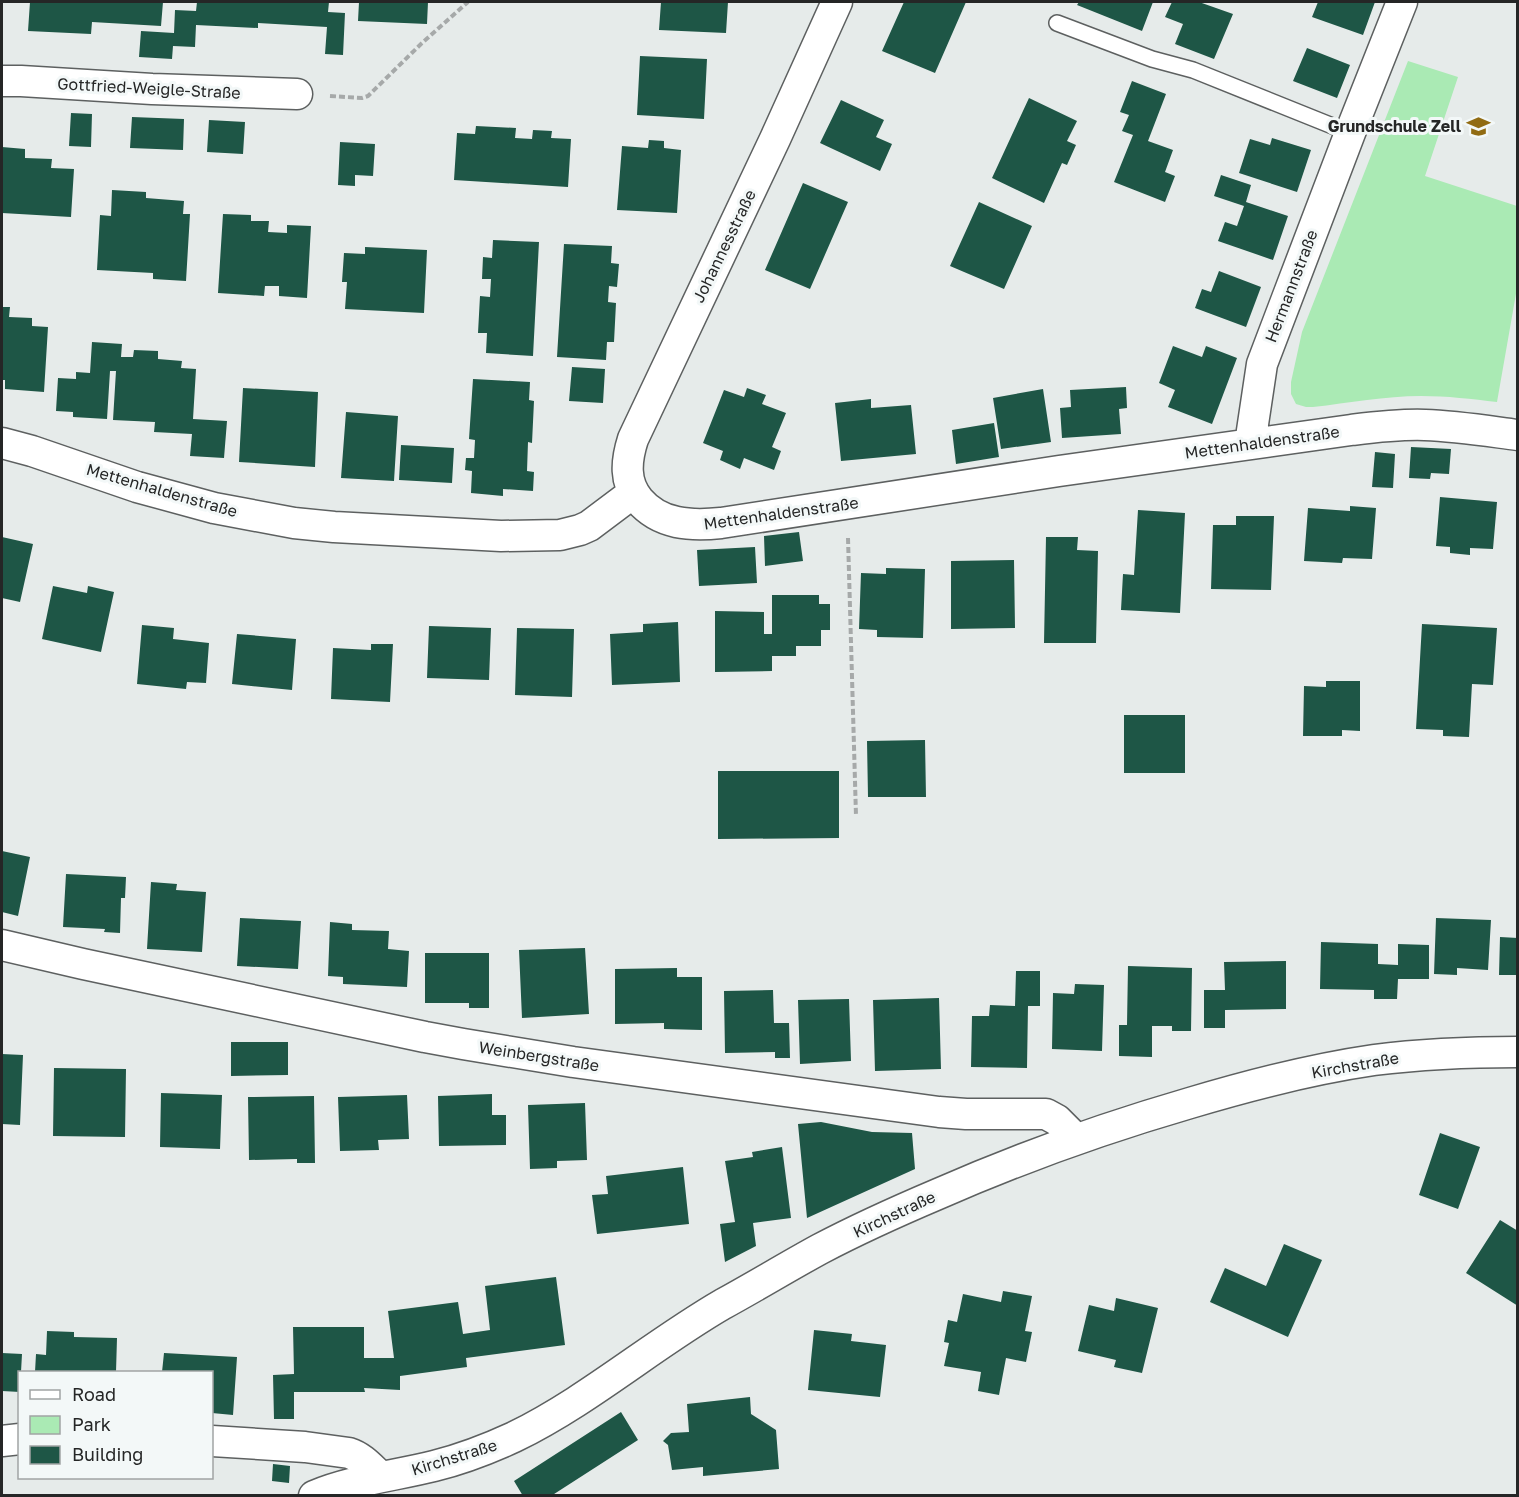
<svg xmlns="http://www.w3.org/2000/svg" width="1519" height="1497" viewBox="0 0 1519 1497" font-family="'Golos Text',sans-serif">
<style>
.green{fill:#aaeab4}
.building{fill:#1e5646}
.lines{fill:none;stroke-linecap:round;stroke-linejoin:round}
.service-casing{stroke:#5d6060;stroke-width:18}
.minor-casing{stroke:#5d6060;stroke-width:33}
.path{stroke:#a6a9a9;stroke-width:4;stroke-dasharray:6 3;stroke-linecap:butt}
.service{stroke:#fff;stroke-width:15}
.minor{stroke:#fff;stroke-width:30}
.labels{text-anchor:middle;stroke-width:6;stroke-linejoin:round;paint-order:stroke}
.street-label{font-size:16px;fill:#252626;stroke:#f3f8f8}
.poi-label{font-size:16px;font-weight:bold;fill:#252626;stroke:#f3f8f8;text-anchor:end}
</style>
<rect width="100%" height="100%" fill="#e6ebea"/>
<path class="green" d="M1408 61 1458 77 1425 176 1517 206V288L1497 402C1472 399 1447 396 1421 396 1385 396 1349 403 1313 407H1306L1296 404 1291 394V382L1302 332Z"/>
<path class="building" d="M30 2H163L161 26 92 22 91 34 28 31Z
M197 2H329L328 12 345 13 343 55 325 54 327 27 258 23V28L196 25 195 47 173 46 172 59 139 57 141 31 174 33 175 10 196 11Z
M359 2H428L427 24 358 21Z
M661 2H728L726 33 659 30Z
M904 2H966L935 73 882 51Z
M1079 2H1153L1142 31 1077 5Z
M1172 2H1199L1233 14 1214 59 1175 44 1183 24 1165 17Z
M1318 2H1375L1363 35 1312 17Z
M1307 48 1350 65 1337 98 1293 81Z
M640 56 707 59 704 119 637 115Z
M1132 81 1166 94 1148 141 1173 150 1165 172 1175 176 1165 202 1114 182 1133 135 1122 131 1129 115 1120 112Z
M1029 98 1077 121 1067 141 1076 145 1067 165 1062 163 1044 203 992 178Z
M841 100 884 120 876 137 892 144 880 171 820 143Z
M71 113 92 114 91 147 69 146Z
M132 117 184 119 183 150 130 148Z
M209 120 245 122 243 154 207 152Z
M476 126 516 128 515 138 532 139 533 130 552 131 551 138 571 139 568 187 454 180 457 133 475 134Z
M1272 138 1311 150 1297 192 1239 173 1250 139 1270 145Z
M649 140 664 141V148L681 150 677 213 617 210 622 146 648 148Z
M340 142 375 144 373 176 355 175V186L338 185Z
M2 147 25 149V158L52 159 51 168 74 169 71 217 2 213Z
M1221 175 1251 185 1246 202 1288 216 1273 260 1218 241 1225 222 1237 226 1244 206 1214 196Z
M803 183 848 202 810 289 765 270Z
M112 190 146 192V198L184 201 183 214H190L186 281 153 279V273L97 270 100 215 111 216Z
M979 202 1032 226 1004 289 950 266Z
M223 214 251 215V221H269L268 232 287 233V225L311 226 307 298 279 296V286H265L264 296 218 293Z
M493 240 539 242 533 356 486 353 487 333H478L480 296 490 297 491 279H482L483 257 492 258Z
M564 244 612 246 611 263 619 264 617 287 609 286 608 302 616 303 614 342H607L606 360 557 357Z
M365 247 427 250 424 313 345 309 347 282H342L344 253 365 254Z
M1219 271 1261 287 1246 327 1195 308 1202 289 1211 292Z
M2 307H10L9 317 32 318V326L48 327 44 392 5 389V380H2Z
M92 342 122 344 121 357H133L134 350 158 351V359L182 361 181 368 196 369 193 419 227 421 224 458 190 456 192 434 154 432 155 422 113 420 116 371H110L107 419 73 417V412L56 411 58 378 76 379V372L90 373Z
M1173 346 1202 357 1206 346 1237 358 1212 424 1168 407 1175 390 1159 383Z
M572 367 605 369 603 403 569 401Z
M473 379 530 382 529 400 534 401 532 443 528 442 527 471 534 472 533 491 503 489V496L471 493 472 471 465 470 466 458H474L475 440 469 439Z
M1126 387 1127 408 1119 409 1121 434 1062 438 1060 408 1071 407 1070 390Z
M243 388 318 392 315 467 239 462Z
M747 388 766 395 762 404 786 413 772 447 781 451 774 470 744 458 740 469 720 460 723 451 703 443 724 390 744 397Z
M1043 389 1051 442 1001 449 993 398Z
M871 399V408L911 405 916 454 841 461 835 403Z
M346 412 398 416 394 481 341 478Z
M994 423 999 457 956 464 952 430Z
M401 445 454 448 452 483 399 480Z
M1411 447 1451 449 1449 474 1431 473 1430 479 1409 478Z
M1375 452 1395 454 1393 488 1372 487Z
M1440 497 1497 502 1493 549 1470 548V555L1450 553V547L1436 546Z
M1350 506 1376 508 1372 559 1343 558 1342 563 1304 561 1308 508 1350 511Z
M1138 510 1185 513 1180 613 1121 610 1123 574 1134 575Z
M1236 516H1274L1271 590 1211 589 1213 525H1236Z
M799 532 803 561 765 566 764 536Z
M2 537 33 544 20 602 2 598Z
M1046 537H1078L1077 550 1098 551 1096 643H1044Z
M755 547 757 583 699 586 697 550Z
M1014 560 1015 628 951 629V561Z
M886 568 925 569 923 638 877 637V630L859 629 861 573 886 574Z
M53 586 87 593 88 586 114 592 101 652 42 639Z
M772 595H819V604H830V630H821V646H796V656H772V671L715 672V611L764 612V634H772Z
M678 622 680 682 612 685 610 634 643 632V624Z
M1422 624 1497 628 1493 685 1472 684 1469 737 1443 736V730L1416 729Z
M142 625 174 628 173 639 209 643 206 683 187 682 186 689 137 684Z
M429 626 491 628 489 680 427 678Z
M517 628 574 629 572 697 515 695Z
M237 634 296 639 292 690 232 684Z
M371 644H393L390 702 331 699 333 648 371 650Z
M1326 681H1360V731L1342 730V736H1303L1304 686 1326 687Z
M1124 715H1185V773H1124Z
M925 740 926 797H868L867 741Z
M718 771H839V838L718 839Z
M2 851 30 857 18 916 2 912Z
M66 874 126 877 125 898H121L120 933 104 932 105 929 63 927Z
M151 882 177 884 176 890 206 892 202 952 147 949Z
M240 918 301 921 298 969 237 966Z
M1436 918 1491 920 1488 970 1457 968V975L1434 974Z
M330 922 352 924V930L389 931 388 949 409 951 407 987 343 984V977L328 976Z
M1500 937 1518 938V975H1499Z
M1321 942 1378 944V964L1398 965V944L1429 945V979H1398L1397 999H1374V990L1320 989Z
M585 948 589 1014 522 1018 519 950Z
M425 953H489V1008H469V1003H425Z
M1286 961V1009L1225 1010V1028H1204V990H1225L1224 962Z
M1128 966 1192 968 1191 1031H1172V1026H1152V1057L1119 1056V1025H1127Z
M677 968V977H702V1030L664 1029V1023L615 1024V969Z
M1016 971H1040V1006H1028L1027 1068 971 1067 972 1016H989L990 1005 1015 1006Z
M1075 984 1104 985 1102 1051 1052 1049 1053 993 1074 994Z
M773 990 774 1023H789L790 1058H775V1052L725 1053 724 991Z
M939 998 941 1069 875 1071 873 1000Z
M849 999 851 1061 800 1064 798 1000Z
M231 1042H288V1075L231 1076Z
M2 1054 23 1055 20 1125 2 1124Z
M54 1068 126 1069 125 1137 53 1136Z
M161 1093 222 1095 220 1149 160 1147Z
M492 1094V1115H506V1145L439 1146 438 1096Z
M407 1095 409 1139 378 1140 379 1150 340 1151 338 1097Z
M314 1096 315 1163H297V1159L249 1160 248 1097Z
M585 1103 587 1160 557 1161V1168L530 1169 528 1105Z
M821 1122 872 1132 912 1133 915 1169 807 1218 798 1124Z
M1440 1133 1480 1147 1458 1209 1419 1195Z
M782 1147 791 1218 753 1223 756 1246 725 1262 720 1224 735 1222 725 1161 753 1157 752 1152Z
M683 1167 689 1224 597 1234 592 1195 608 1194 606 1176Z
M1500 1220 1518 1231V1306L1466 1273Z
M1284 1244 1322 1260 1288 1337 1210 1302 1225 1268 1266 1286Z
M556 1277 565 1345 466 1358 467 1367 400 1376V1390L364 1388 365 1392H294V1419H274L273 1375 294 1374 293 1327H364V1358H394L388 1311 458 1302 463 1334 490 1330 485 1286Z
M1003 1291 1032 1296 1025 1331 1032 1332 1026 1362 1006 1358 999 1395 978 1391 981 1372 944 1366 949 1343 944 1342 948 1320 957 1322 963 1294 1001 1302Z
M1116 1298 1158 1308 1142 1373 1114 1367 1116 1360 1078 1351 1089 1305 1114 1311Z
M814 1330 852 1334 851 1341 886 1345 880 1397 808 1390Z
M47 1331 74 1332V1337L117 1338 116 1372H35L36 1354 46 1355Z
M2 1353 22 1354 21 1372H20V1392L2 1391Z
M164 1353 237 1357 233 1415 212 1413V1372H162Z
M750 1397 751 1414 776 1430 779 1469 703 1476V1467L672 1470 668 1445 663 1441 671 1433 689 1432 687 1404Z
M621 1412 638 1440 551 1496H523L514 1481Z
M273 1464 290 1466 289 1483 272 1481Z"/>
<g class="lines">
<defs>
<path id="service" d="M1057 23 1152 59 1193 70 1350 133"/>
<path id="minor" d="M837 2 775 139 633 439C626 461 624 482 639 500 660 525 691 526 721 523L1059 471 1351 430C1376 427 1400 424 1425 425 1456 426 1487 431 1518 435
M2 81H21L152 89 297 94
M2 443 32 451 137 487 214 508 294 523 334 527 501 536 560 535 580 530 589 526 633 493
M1250 444 1262 364 1350 133 1402 2
M2 945 83 964 425 1037 463 1044 573 1062 939 1112 966 1114H1046L1057 1120 1076 1139
M2 1441 20 1439
M212 1441 305 1447 349 1453C362 1457 371 1468 381 1477
M314 1496C352 1480 394 1476 434 1466 462 1459 488 1449 514 1437 588 1401 652 1345 723 1304 756 1286 787 1267 820 1249 858 1229 898 1211 938 1194 1020 1158 1104 1128 1190 1103 1250 1085 1312 1069 1374 1060 1422 1054 1470 1052 1518 1052"/>
</defs>
<use href="#service" class="service-casing"/>
<use href="#minor" class="minor-casing"/>
<path class="path" d="M330 96 362 98 368 96 421 44 468 2
M848 538 856 816"/>
<use href="#service" class="service"/>
<use href="#minor" class="minor"/>
</g>
<defs>
<symbol id="school-bare" viewBox="-9 -9 18 18"><path d="M0-5L7-2L0 1L-7-2ZM-4 1L0 2.5L4 1V4Q0 6-4 4Z" fill="#916b12" stroke="#f3f8f8" stroke-width="2.5" paint-order="stroke"/></symbol>
</defs>
<g fill-rule="evenodd">
<use href="#school-bare" x="1462" y="110" width="33" height="33"/>
</g>
<g class="labels">
<g class="street-label">
<text transform="translate(149 88) rotate(3)" y="6">Gottfried-Weigle-Straße</text>
<text transform="translate(724 246) rotate(-64)" y="6">Johannesstraße</text>
<text transform="translate(1291 286) rotate(-69)" y="6">Hermannstraße</text>
<text transform="translate(1262 442) rotate(-8)" y="6">Mettenhaldenstraße</text>
<text transform="translate(162 490) rotate(16)" y="6">Mettenhaldenstraße</text>
<text transform="translate(781 513) rotate(-8)" y="6">Mettenhaldenstraße</text>
<text transform="translate(539 1056) rotate(9)" y="6">Weinbergstraße</text>
<text transform="translate(1355 1065) rotate(-10)" y="6">Kirchstraße</text>
<text transform="translate(894 1214) rotate(-25)" y="6">Kirchstraße</text>
<text transform="translate(454 1457) rotate(-17)" y="6">Kirchstraße</text>
</g>
<g class="poi-label">
<text x="1461" y="132">Grundschule Zell</text>
</g>
</g>
<rect width="1519" height="1497" fill="none" stroke="#252626" stroke-width="6"/>
<rect x="18" y="1371" width="195" height="108" fill="#f3f8f8" stroke="#a1a4a4" stroke-width="1.5"/>
<rect x="30" y="1390" width="30" height="9" fill="#ffffff" stroke="#a1a4a4" stroke-width="1.5"/>
<text x="72" y="1401" font-size="18" fill="#252626">Road</text>
<rect x="30" y="1416" width="30" height="18" fill="#aaeab4" stroke="#a1a4a4" stroke-width="1.5"/>
<text x="72" y="1431" font-size="18" fill="#252626">Park</text>
<rect x="30" y="1446" width="30" height="18" fill="#1e5646" stroke="#a1a4a4" stroke-width="1.5"/>
<text x="72" y="1461" font-size="18" fill="#252626">Building</text>
</svg>
